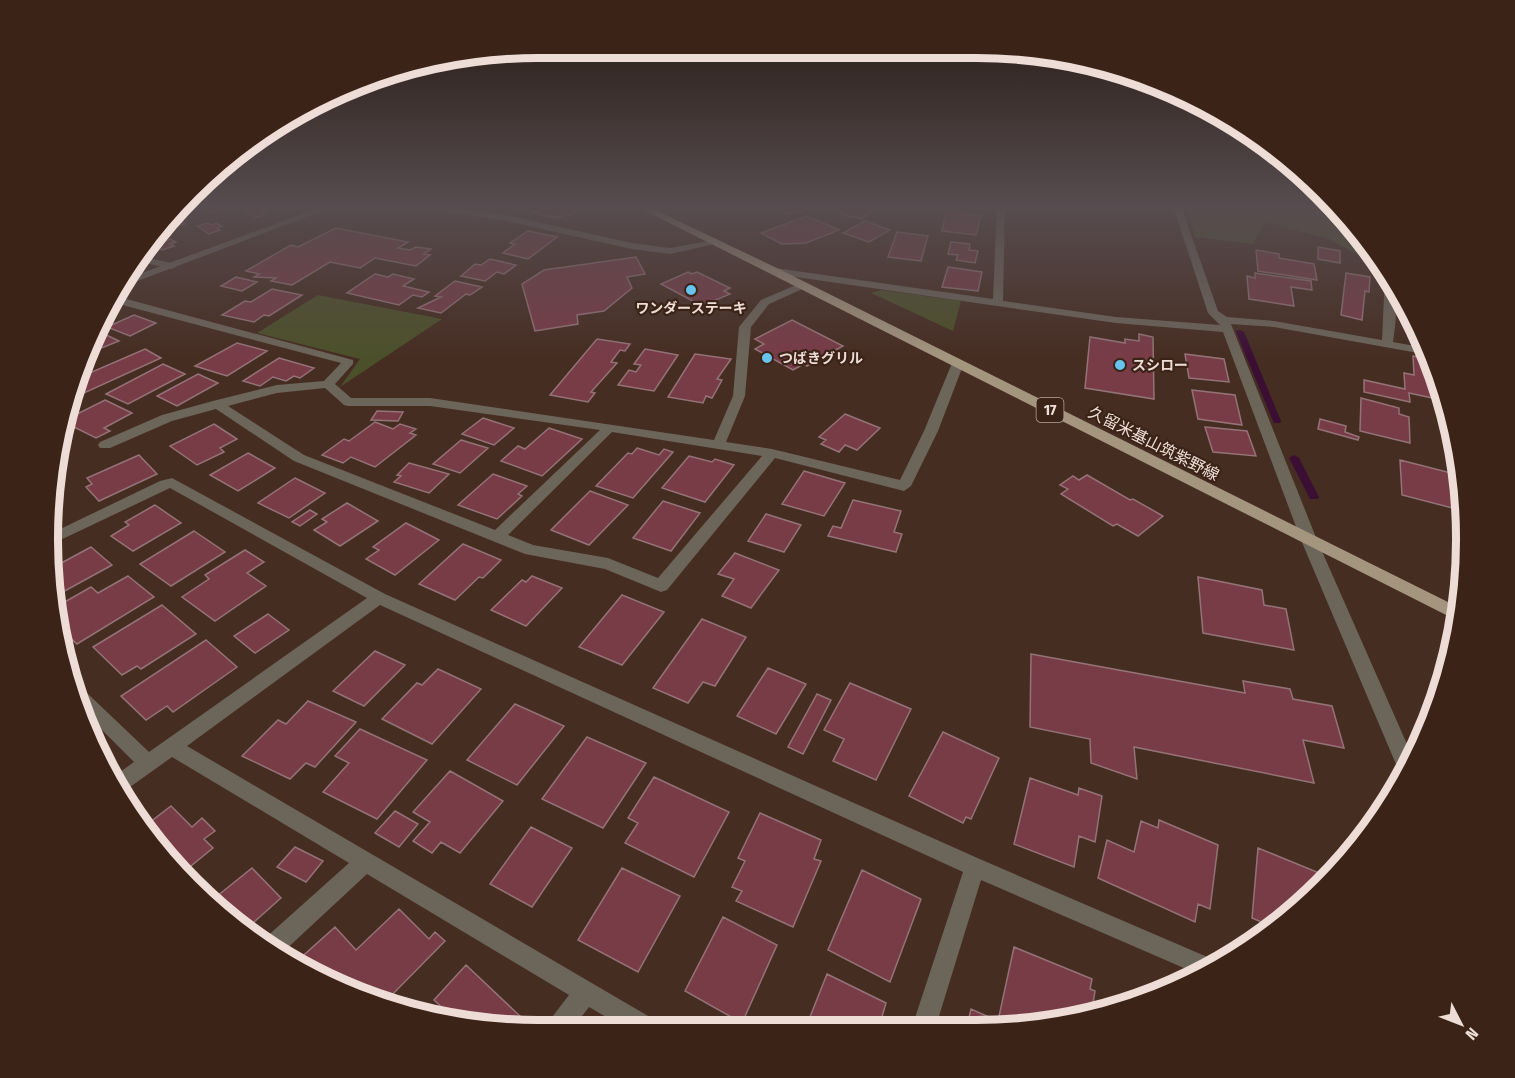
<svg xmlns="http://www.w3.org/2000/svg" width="1515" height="1078" viewBox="0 0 1515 1078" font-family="'Fira Sans Condensed','Noto Sans JP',sans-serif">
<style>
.green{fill:#4c502a}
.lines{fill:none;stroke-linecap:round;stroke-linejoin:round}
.stream{fill:#3b0f34;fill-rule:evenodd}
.building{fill:#783c47;stroke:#947378;stroke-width:1.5}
.minor{fill:#6c655a;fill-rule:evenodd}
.tertiary{fill:#6c655a;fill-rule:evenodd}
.primary{fill:#a4957f;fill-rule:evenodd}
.poi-dot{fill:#67c4ef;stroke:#3b2318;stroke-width:2}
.labels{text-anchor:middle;stroke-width:4.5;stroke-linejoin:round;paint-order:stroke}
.far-poi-label{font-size:14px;font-weight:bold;fill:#eeddd6;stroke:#3b2318;text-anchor:start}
.shield{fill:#3b2318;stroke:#b8a59d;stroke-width:1.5}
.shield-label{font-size:15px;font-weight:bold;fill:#eeddd6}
.street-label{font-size:16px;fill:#eeddd6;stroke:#3b2318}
.rim{fill:none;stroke:#eeddd6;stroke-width:8}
</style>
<rect width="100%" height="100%" fill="#462d22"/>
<path class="green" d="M1187 206H1286L1344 214 1376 258 1360 256 1329 239 1264 222 1253 244 1195 237Z
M881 290 961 301 953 331 871 293Z
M318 295 442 319 340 387 360 359 257 333Z"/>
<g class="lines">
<path class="stream" d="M1237 330H1240L1244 332 1281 421 1280 423H1274L1273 421 1236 332Z
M1294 455 1299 458 1319 497 1318 499H1310L1309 497 1289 458Z"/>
</g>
<path class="building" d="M209 206H225L230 209 211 212 206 209 211 207Z
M544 206H566L580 209 571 215 566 214 559 218 533 213Z
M827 206 789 214 777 207 780 206Z
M849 206H865L874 208 862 219 839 214Z
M253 207H262L267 210 262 212 266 214 256 217 243 210Z
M946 211 981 216 976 235 942 231Z
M807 216 839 230 806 243 782 244 761 233Z
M173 217 185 224 174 227 163 225 168 218Z
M865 221 890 230 869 242 843 233Z
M208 223 211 225 216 223 222 226 217 228 220 230 209 234 197 226Z
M336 228 408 242 398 248 410 250 416 247 431 249 424 254 430 255 416 266 375 258 360 268 330 262 292 285 271 281 276 278 254 277 259 274 246 271 291 245 298 247Z
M528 231 557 237 528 259 503 253 515 244 510 243Z
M897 232 928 236 921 261 888 257Z
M162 238 165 241 170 239 176 242 170 244 174 246 162 250 152 244Z
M951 242 970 244 969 250 978 251 975 263 956 260 958 255 948 254Z
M1318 247 1340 251V263L1318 259Z
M1256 250 1279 254V258L1314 264 1317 280 1258 271Z
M636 257 645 274 627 277 632 288 604 311 577 315 578 324 535 331 522 284 544 270Z
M490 259 516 265 504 274 497 272 485 281 461 276 475 264 481 265Z
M948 267 982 272 978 291 942 287Z
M688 272 692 274 697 272 730 288 724 291 730 294 702 306 661 284Z
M1255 273 1311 281 1312 290 1291 287 1294 306 1249 299 1247 276 1255 278Z
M1346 273 1370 277 1369 292 1365 291 1362 320 1341 315Z
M375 274 388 277 393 274 414 279 403 286 429 292 422 297 413 295 399 305 347 293Z
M236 277 257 282 242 291 221 286Z
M455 281 482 287 470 295 466 294 441 313 418 308 441 297 435 296Z
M272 289 302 295 269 316 264 315 254 322 222 315 245 301 251 302Z
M134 315 156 323 130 336 107 327Z
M1413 319 1423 342 1413 340Z
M792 320 843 346 807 366 804 364 793 370 755 349 764 344 755 339Z
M98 331 119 341 84 355 86 351Z
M1139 334 1153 337 1154 399 1085 388 1090 337 1125 343V339L1139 341Z
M597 339 630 344 625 351 620 350 611 362 617 363 591 392 595 393 588 402 550 395Z
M237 343 267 351 227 376 195 366Z
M145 349 161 358 73 398 78 378Z
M645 349 678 355 654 391 618 385 629 370 636 372 641 365 634 364Z
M695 354 731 359 717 379 722 380 712 398 706 396 703 403 668 397Z
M1185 354 1224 359 1229 382 1189 378Z
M1413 356 1431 360 1441 381 1446 401 1409 393 1410 402 1364 392V380L1405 389 1404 373 1414 375Z
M279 358 314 368 300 378 294 376 286 381 273 377 260 386 243 381Z
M163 364 185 374 128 404 106 394Z
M198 374 218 383 177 406 157 396Z
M1192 390 1235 395 1242 425 1198 419Z
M1361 398 1399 408V414L1409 417 1410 443 1360 431Z
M105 400 132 413 104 428 110 431 96 438 66 423 67 419Z
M377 411 403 412 398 421 371 420Z
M845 414 880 428 857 450 845 445 839 452 821 444 826 440 819 437Z
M483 418 514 428 494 445 462 434Z
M1320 419 1346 426 1345 432 1359 437 1358 440 1318 429Z
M375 422 393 429 400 424 416 429 410 433 416 435 375 467 351 457 343 463 322 455 344 439 349 441Z
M214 424 237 439 220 448 224 452 197 465 170 446Z
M1205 427 1247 431 1256 456 1213 452Z
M549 428 582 439 542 476 501 461 518 446 525 449Z
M461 440 488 448 460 473 433 464Z
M637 448 659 455 664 449 673 452 633 498 596 486 628 453 632 454Z
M248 453 275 468 238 491 210 475Z
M139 455 157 474 99 501 86 487 92 484 87 478Z
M689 456 712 462 715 459 734 465 705 502 662 488Z
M1400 460 1463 476 1464 511 1402 495Z
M409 463 449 474 429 493 394 482 401 476 397 475Z
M804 471 845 483 824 516 782 504Z
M493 474 527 486 518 494 522 496 497 519 458 505Z
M1087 475 1130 500 1133 499 1163 516 1138 536 1117 524 1113 526 1061 494 1068 489 1060 485 1073 476 1079 480Z
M295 478 325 493 289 518 258 503Z
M590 491 628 505 589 545 551 530Z
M853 500 901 511 894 532 902 534 896 552 828 536 833 526 841 528Z
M663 501 700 513 671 551 633 538Z
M347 503 378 521 340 546 314 530 327 522 322 519Z
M155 505 181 523 133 551 111 536 129 525 125 522Z
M310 510 317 514 300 526 292 522Z
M766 514 801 525 784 552 748 541Z
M406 523 439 540 395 575 366 559 379 550 373 547Z
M194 531 225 552 171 586 140 564Z
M463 544 501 560 483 578 479 577 455 600 419 584Z
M91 547 112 565 52 598V568Z
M245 550 264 562 247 573 266 586 215 621 182 597 209 579 205 575Z
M735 553 779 570 751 608 722 596 734 579 718 574Z
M128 576 154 597 77 644 60 628 54 608 91 587 98 593Z
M532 576 562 588 526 626 491 610 522 580 526 582Z
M1198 577 1262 590 1264 605 1286 609 1294 650 1203 633Z
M622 595 664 612 622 665 579 647Z
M162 605 196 634 141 669 137 666 122 675 93 647Z
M268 614 289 630 255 653 234 636Z
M702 619 746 637 715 686 703 682 688 703 653 688Z
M206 640 237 667 173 712 167 706 146 720 121 696Z
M375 651 405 665 364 706 333 691Z
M1031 654 1245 693 1243 681 1290 689 1293 699 1332 706 1344 748 1303 740 1314 783 1134 747 1137 779 1091 763 1090 739 1030 727Z
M768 668 806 684 776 734 737 716Z
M438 669 481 689 432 744 382 719 417 683 422 685Z
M850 683 911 709 876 780 833 761 844 739 824 730Z
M817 694 831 700 803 754 788 747Z
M308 701 356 722 315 767 306 763 290 779 242 756 278 720 286 724Z
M515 704 564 726 517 785 467 760Z
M360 729 427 760 377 819 323 792 349 763 335 756Z
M943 732 999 758 971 819 966 817 963 823 909 796Z
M587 737 646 763 603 828 542 799Z
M450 771 503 801 460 853 441 842 432 853 413 841 430 822 413 812Z
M654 777 729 812 694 877 625 843 638 823 628 818Z
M1030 778 1078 795 1079 788 1102 796 1095 842 1079 836 1074 867 1014 844Z
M171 806 192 827 202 818 215 831 204 839 213 848 181 874 170 863 145 826Z
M395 811 418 824 399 847 375 833Z
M760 813 821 840 814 859 821 861 793 927 736 901 742 891 732 887 745 861 738 858Z
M1159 820 1218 845 1210 909 1198 904 1195 922 1098 878 1107 840 1134 852 1141 821 1158 828Z
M531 827 572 848 532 907 490 884Z
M295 847 323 861 306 882 277 867Z
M1258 848 1329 877 1300 908 1263 932 1264 923 1252 918Z
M252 868 281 898 244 931 211 901Z
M622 868 680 896 638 972 578 940Z
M862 870 921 899 890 982 828 950Z
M399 909 429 939 435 932 445 941 384 1003 322 980 295 963 335 927 356 950Z
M723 917 777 945 742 1023 685 991Z
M1014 947 1092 979 1090 989 1095 991 1092 1010 1040 1026H967L971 1009 998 1021Z
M466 965 521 1017 511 1029 443 1018 448 1013 434 1000Z
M827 974 886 1003 879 1027H806Z"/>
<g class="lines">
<path class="minor" d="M425 206H446L506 215 632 243 670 248 714 240 719 243 670 254 632 249 506 221 429 209Z
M997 206H1005L1003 301 1116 317 1220 325 1208 313 1173 206H1181L1218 311 1227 317 1274 321 1382 340 1385 275 1387 274C1400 292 1396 321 1393 342L1426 348 1429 355 1274 327 1231 324 1317 540 1414 760 1404 776 1398 769 1301 540 1223 332 1116 323 775 274 770 271 775 268 993 299Z
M1309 206 1335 207 1341 212 1313 209Z
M144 257 176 264 177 266 172 269 141 262Z
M803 282 808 285 807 287 769 304 751 327 745 396 726 442 772 449 900 480 924 431 952 363 954 361H962L964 363 938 431 911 486 904 491 775 458 667 590 661 592 605 569 525 554 294 461 216 409 172 421 110 448H100L98 445 100 442 162 415 213 401 277 385 324 381 341 363 115 303 119 297 353 360V364L335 384 351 398H430L714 440 733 396 739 327 761 300ZM325 388 344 405 348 406H430L600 430 495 530 304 455 228 406 277 393ZM612 432 762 456 658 578 608 558 533 545 508 535Z
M172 478 385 594 982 860 1219 962 1200 975 981 880 936 1026 912 1027 963 872 380 605 187 746 655 1020 659 1028H625L589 1007 572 1029H545L549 1021 569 995 367 874 281 954 262 942 263 940 349 863 172 757 123 792 113 777 134 762 86 714 79 691 87 693 149 752 367 598 170 488 52 544V533L160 481Z"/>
<path class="tertiary" d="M324 206H336L127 285 131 277Z"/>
<path class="primary" d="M636 206H647L779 269 1460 608 1458 621Z"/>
</g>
<linearGradient id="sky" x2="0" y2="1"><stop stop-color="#261913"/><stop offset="0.58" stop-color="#574c4f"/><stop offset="1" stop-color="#574c4f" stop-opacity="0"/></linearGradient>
<rect width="1515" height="357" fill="url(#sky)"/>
<g class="poi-dot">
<circle cx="691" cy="290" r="6"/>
<circle cx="767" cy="358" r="6"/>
<circle cx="1120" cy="365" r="6"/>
</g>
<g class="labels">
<g class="far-poi-label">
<text x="691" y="313" text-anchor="middle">ワンダーステーキ</text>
<text x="779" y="363">つばきグリル</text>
<text x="1132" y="370">スシロー</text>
</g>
<rect class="shield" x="1036.5" y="398" width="27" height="24" rx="4.5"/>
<g class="shield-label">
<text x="1050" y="415">17</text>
</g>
<g class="street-label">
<text transform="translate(1154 443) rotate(27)" y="6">久留米基山筑紫野線</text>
</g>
</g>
<path d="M0 0H1515V1078H0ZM538 58H976A480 480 0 0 1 1456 538V540A480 480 0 0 1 976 1020H538A480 480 0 0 1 58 540V538A480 480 0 0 1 538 58Z" fill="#3b2318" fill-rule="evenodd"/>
<path class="rim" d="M538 58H976A480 480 0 0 1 1456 538V540A480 480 0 0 1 976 1020H538A480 480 0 0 1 58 540V538A480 480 0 0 1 538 58Z"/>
<g transform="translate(1461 1024) rotate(132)" stroke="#3b2318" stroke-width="4.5" paint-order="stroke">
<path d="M0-4.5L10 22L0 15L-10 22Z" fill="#eeddd6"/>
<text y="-9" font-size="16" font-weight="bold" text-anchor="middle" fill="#eeddd6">N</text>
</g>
</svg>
